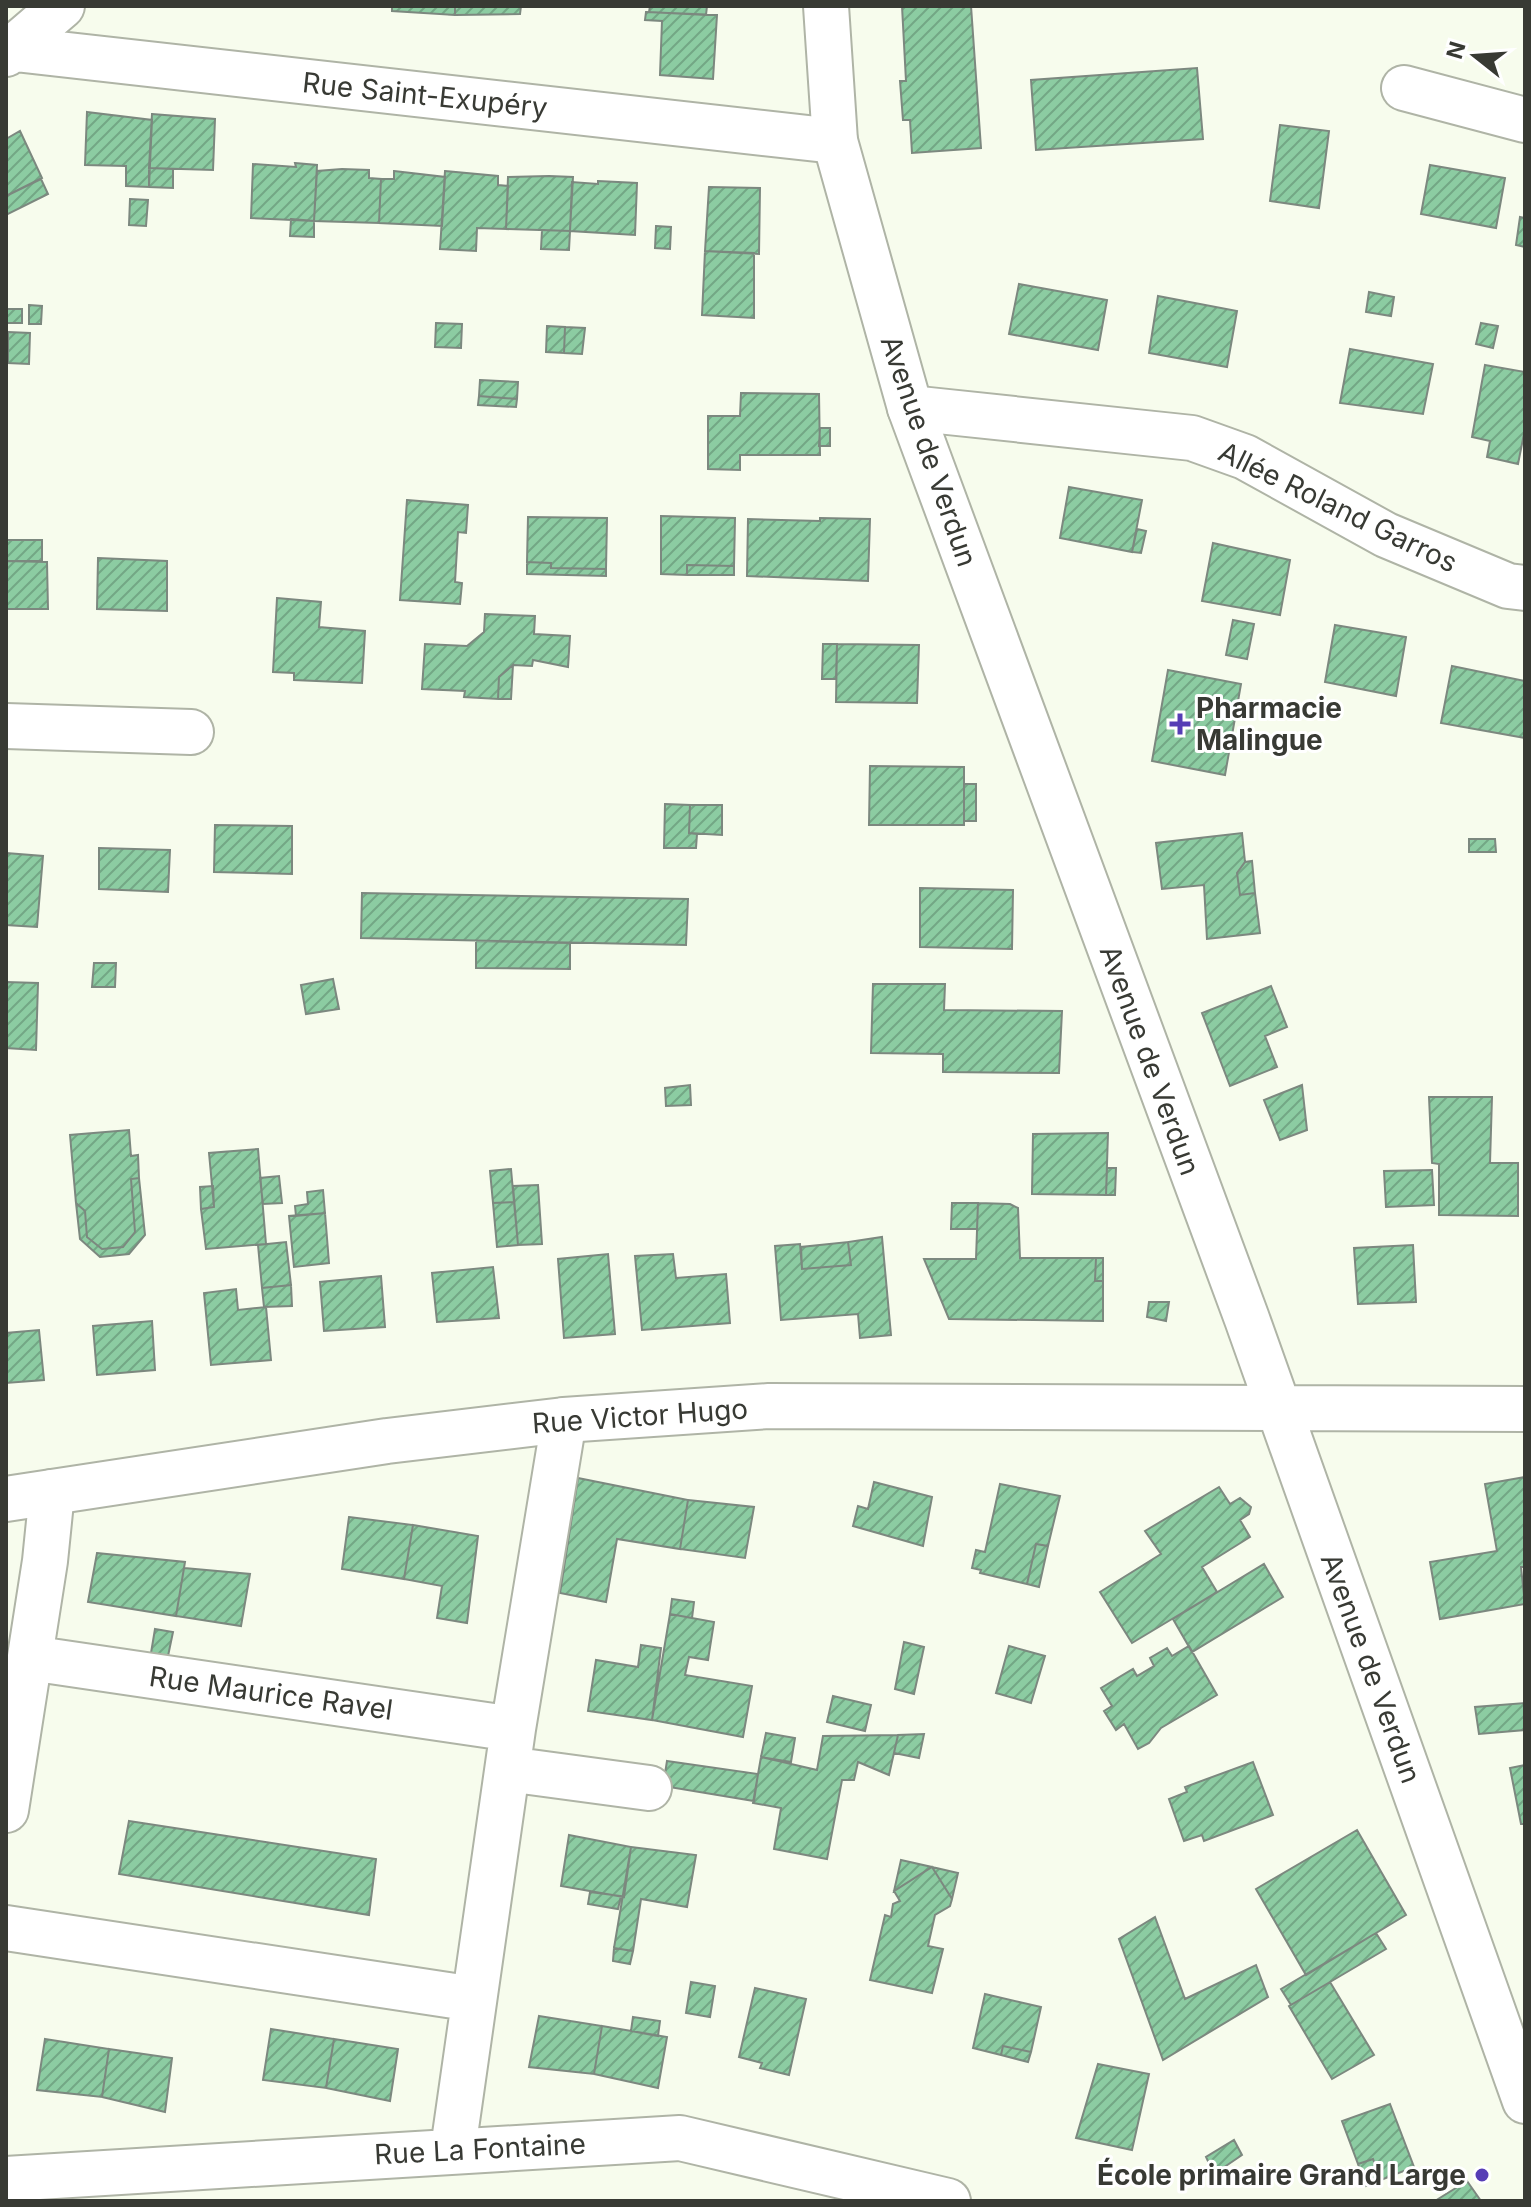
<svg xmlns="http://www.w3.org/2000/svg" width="1531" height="2207" viewBox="0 0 1531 2207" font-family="Inter,sans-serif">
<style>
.building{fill:url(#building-hatch);stroke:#7c887f;stroke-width:2}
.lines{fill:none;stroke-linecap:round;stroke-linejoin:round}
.street-casing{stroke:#afb4a6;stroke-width:48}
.secondary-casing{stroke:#afb4a6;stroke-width:48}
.street{stroke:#fff;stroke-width:44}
.secondary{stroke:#fff;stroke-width:44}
.poi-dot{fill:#563db5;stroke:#fff;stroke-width:3}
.labels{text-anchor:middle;stroke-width:6;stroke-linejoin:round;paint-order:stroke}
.street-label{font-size:28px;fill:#383a34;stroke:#fff}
.poi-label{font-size:28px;font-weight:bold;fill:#383a34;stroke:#fff;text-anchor:start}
</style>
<defs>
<pattern id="building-hatch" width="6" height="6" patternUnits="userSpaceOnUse" patternTransform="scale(2)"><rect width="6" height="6" fill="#8ccca2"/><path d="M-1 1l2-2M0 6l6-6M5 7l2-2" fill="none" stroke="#73a785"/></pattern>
</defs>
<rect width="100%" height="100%" fill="#f7fced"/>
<path class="building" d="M392 6H455V15L392 11Z
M455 6H521L520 14 455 15Z
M650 6H707L706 15 649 12Z
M902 6H971L981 148 912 153 910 120H903L900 81H906Z
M646 12 717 15 713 79 660 75 662 21 645 20Z
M1197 68 1203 139 1036 150 1031 80Z
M87 112 152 120 149 187 126 186V166L85 165Z
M152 114 215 119 213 170 149 168Z
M1280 125 1329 131 1319 208 1270 201Z
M20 131 42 178 6 196V139Z
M295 163 317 165 314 221 251 218 253 164 296 167Z
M1430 165 1505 178 1496 228 1421 214Z
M149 168 173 169V188L149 187Z
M342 169 369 170V178L381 179 379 223 314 221 317 171Z
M394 171 445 177 442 226 379 223 381 179H394Z
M445 171 498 176V185L508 186 506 229 477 228 476 251 440 249Z
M549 176 573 177 570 231 506 229 508 177Z
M41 179 48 194 6 215V196Z
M598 181 637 183 635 235 570 231 572 182 598 184Z
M709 187 760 188 759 254 705 251Z
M130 199 148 200 146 226 129 225Z
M1520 217 1525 218V247L1516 245Z
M291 219 314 221V237L290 236Z
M656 226 671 227 670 249 655 248Z
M542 230 570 231 569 250 541 249Z
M705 251 754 253V318L702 315Z
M1019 284 1107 300 1098 350 1009 334Z
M1369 292 1394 297 1391 316 1366 312Z
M1158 296 1237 311 1227 367 1149 353Z
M29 305 42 306 41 324H29Z
M6 309H22V323H6Z
M436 323 462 324 461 348 435 347Z
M1481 323 1498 326 1493 348 1476 344Z
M547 326 565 327 564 353 546 352Z
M565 327 585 328 582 354 564 353Z
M8 332 30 333 29 364 8 363Z
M1350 349 1433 364 1423 414 1340 403Z
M1485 365 1525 372V429L1518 464 1487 457 1490 441 1472 437Z
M480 380 518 382 517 399 479 396Z
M741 393 819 394 820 455H740V470L708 469V416H740Z
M479 396 517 399 516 407 478 405Z
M820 428H830V446H819Z
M1069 487 1142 500 1132 552 1060 538Z
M407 500 468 505 466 533 458 532 455 582 462 583 460 604 400 600Z
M661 516 735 518 734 566 687 565V575L661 574Z
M528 517 607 518 606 569 551 568V563L527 562Z
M820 518 870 519 868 581 747 576 748 519 820 521Z
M1137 529 1146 531 1141 553 1132 552Z
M6 540H42V561H6Z
M1213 543 1290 560 1280 615 1202 601Z
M98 558 167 561V611L97 609Z
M6 561 47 562 48 609H6Z
M527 562 551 563V568L606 569V576L527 574Z
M687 565 734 566V575H687Z
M277 598 321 602 319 627 365 631 362 683 294 680V673L273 672Z
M485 614 535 616 534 634 570 636 568 667 533 660 532 666 513 665 499 677 498 699 464 697 465 691 422 689 425 644 467 646 484 632Z
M1233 620 1254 624 1247 659 1226 655Z
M1335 625 1406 637 1396 696 1325 682Z
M823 644H837L836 679H822Z
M837 644 919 645 917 703 836 702Z
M513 665 511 699H498L499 677Z
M1452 666 1525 681V738L1441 723Z
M1168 670 1241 684 1225 775 1152 761Z
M870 766 964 767V825H869Z
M964 784H976V821H964Z
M665 804 690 805 689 833 697 834 696 848H664Z
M690 805H722V835L689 833Z
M215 825 292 826V874L214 872Z
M1242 833 1245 862 1237 873 1240 895 1255 893 1260 933 1207 939 1204 885 1162 889 1156 843Z
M1469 839H1495L1496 852H1469Z
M99 848 170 850 168 892 99 889Z
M6 853 43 856 37 927 6 925Z
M1252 861 1255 893 1240 895 1237 873 1245 862Z
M920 888 1013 890 1012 949 920 947Z
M362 893 688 899 686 945 361 938Z
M476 941 570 943V969L476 968Z
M94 963H116L115 987H92Z
M333 979 339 1009 306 1014 301 985Z
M6 982 38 983 36 1050 6 1048Z
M873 984H945L944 1010 1062 1011 1059 1073 943 1072V1054L871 1053Z
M1271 986 1287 1027 1265 1036 1277 1067 1230 1086 1202 1013Z
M690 1085 691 1105 666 1106 665 1088Z
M1302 1085 1307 1130 1280 1140 1264 1100Z
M1429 1097H1492L1490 1163H1518V1216L1439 1215V1164L1432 1163Z
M129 1130 131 1156 138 1155 139 1178 131 1179 135 1232 123 1247 102 1249 87 1237 85 1211 76 1203 70 1135Z
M1108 1133 1106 1195 1032 1194 1033 1134Z
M258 1149 266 1244 206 1249 201 1209 214 1207 209 1153Z
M1107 1168H1116L1115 1195H1106Z
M511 1169 514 1202 493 1203 490 1171Z
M1432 1170 1434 1205 1386 1207 1384 1171Z
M279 1176 282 1203 263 1204 260 1178Z
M139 1178 145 1235 129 1254 100 1257 80 1239 76 1203 85 1211 87 1237 102 1249 123 1247 135 1232 131 1179Z
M538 1185 542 1244 518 1245 513 1186Z
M213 1186 214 1207 201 1209 200 1187Z
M323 1190 325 1213 296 1216 295 1206 308 1204 307 1192Z
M514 1202 518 1245 497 1247 493 1203Z
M952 1203H978L977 1229H951Z
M978 1203 1010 1204 1018 1208 1020 1258H1096L1095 1281H1103V1321L949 1319 924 1259H976Z
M325 1213 329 1263 294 1267 289 1216Z
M882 1237 891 1335 860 1338 858 1314 781 1320 775 1246 800 1244 802 1269 851 1265 848 1242Z
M286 1242 291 1285 262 1288 258 1245Z
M848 1242 851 1265 802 1269 801 1247Z
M1413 1245 1416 1302 1358 1304 1354 1248Z
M608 1254 615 1334 564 1338 558 1259Z
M673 1254 676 1278 726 1274 730 1323 642 1330 635 1256Z
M1096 1258H1103V1281H1095Z
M493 1267 499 1318 437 1322 432 1273Z
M381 1276 385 1327 324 1331 320 1282Z
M291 1285 292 1306 264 1307 262 1288Z
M236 1289 238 1310 266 1307 271 1360 211 1365 204 1293Z
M1149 1302H1169L1166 1321 1147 1317Z
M152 1321 155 1370 97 1375 93 1326Z
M39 1330 44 1380 6 1383V1333Z
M1525 1477V1567H1521L1525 1604 1440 1619 1430 1562 1497 1551 1485 1484Z
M578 1478 688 1500 680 1549 617 1539 606 1602 560 1593Z
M874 1482 932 1497 923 1546 853 1526 858 1506 868 1509Z
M1000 1484 1060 1496 1048 1546 1036 1544 1027 1584 980 1573 981 1570 972 1568 976 1550 985 1552Z
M1219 1487 1230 1504 1240 1498 1251 1507 1249 1514 1240 1520 1250 1537 1202 1567 1217 1592 1132 1643 1100 1592 1161 1554 1145 1531Z
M688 1500 754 1507 745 1558 680 1549Z
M349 1517 413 1525 404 1579 342 1569Z
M413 1525 478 1536 467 1623 437 1618 442 1586 404 1579Z
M1036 1544 1048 1546 1039 1587 1027 1584Z
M97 1553 185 1562 176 1616 88 1602Z
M1264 1564 1283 1597 1192 1652 1173 1619Z
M184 1568 250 1574 241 1626 176 1616Z
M672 1599 694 1602 692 1618 670 1614Z
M670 1614 714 1622 708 1660 689 1657 685 1675 752 1686 743 1737 652 1720Z
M155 1629 173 1632 168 1656 151 1653Z
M904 1642 924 1647 914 1694 895 1689Z
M641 1645 661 1648 652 1720 588 1711 596 1660 638 1667Z
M1009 1646 1045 1656 1031 1703 996 1693Z
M1189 1646 1217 1695 1161 1728 1149 1743 1138 1749 1124 1724 1116 1730 1104 1711 1112 1706 1101 1688 1133 1669 1137 1676 1154 1666 1150 1658 1167 1648 1172 1656Z
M833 1696 871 1705 865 1731 827 1722Z
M1525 1703V1730L1479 1734 1475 1707Z
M766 1733 795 1738 791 1762 761 1757Z
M924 1734 919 1758 894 1753 898 1735Z
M898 1735 889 1775 858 1762 854 1780H842L827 1859 774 1849 781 1808 753 1803 761 1757 817 1770 823 1736Z
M667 1761 758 1774 754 1801 663 1786Z
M1253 1762 1273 1815 1204 1841 1202 1835 1184 1841 1169 1799 1187 1792 1185 1787Z
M1525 1765V1824H1521L1510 1768Z
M129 1821 376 1859 369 1915 119 1874Z
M1357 1830 1406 1915 1306 1975 1256 1889Z
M569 1835 631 1847 624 1897 561 1886Z
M631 1847 696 1855 687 1907 641 1899 633 1951 614 1948Z
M901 1860 932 1867 894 1891Z
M932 1867 952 1899 950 1906 935 1915 928 1946 943 1949 932 1993 870 1980 885 1915 891 1917 893 1904 900 1901 894 1891Z
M932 1867 958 1873 952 1899Z
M590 1892 621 1896 618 1909 588 1904Z
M1155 1917 1185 1999 1256 1965 1268 1997 1163 2060 1119 1939Z
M1376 1933 1386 1949 1291 2005 1281 1989Z
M614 1948 633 1951 630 1964 613 1961Z
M691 1982 715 1986 710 2017 686 2013Z
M1330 1982 1374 2055 1332 2079 1289 2006Z
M755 1988 806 1999 789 2075 760 2068 762 2063 739 2057Z
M985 1994 1041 2007 1031 2052 1003 2046 1001 2055 973 2048Z
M539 2016 602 2026 594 2074 529 2067Z
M633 2017 660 2021 658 2036 631 2031Z
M602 2026 667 2037 658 2088 594 2074Z
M271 2029 334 2039 326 2088 263 2080Z
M45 2039 109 2049 102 2097 37 2090Z
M334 2039 398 2049 390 2101 326 2088Z
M1003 2046 1031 2052 1028 2062 1001 2055Z
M109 2049 172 2058 165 2112 102 2097Z
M1098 2064 1149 2074 1132 2150 1076 2138Z
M1390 2104 1414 2167 1381 2180 1373 2159 1358 2164 1342 2121Z
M1234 2140 1242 2155 1214 2174 1206 2157Z
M1373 2159 1381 2180 1366 2186 1358 2164Z
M1467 2181 1481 2201H1435Z"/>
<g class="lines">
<defs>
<path id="street" d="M15 49 835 141
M6 54 62 6
M1404 88 1525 120
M910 408 1192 438 1245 457 1386 535 1508 586 1525 588
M6 726 191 732
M30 1658 513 1729
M508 1769 649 1788
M6 1810 45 1561 52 1492
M6 1928 474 1999
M453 2149 513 1729 564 1420
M6 2179 680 2138 948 2201"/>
<path id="secondary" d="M826 6 835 141 910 408 1247 1319 1525 2101
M6 1499 387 1441 564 1420 769 1406 1525 1409"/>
</defs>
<use href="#street" class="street-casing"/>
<use href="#secondary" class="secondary-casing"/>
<use href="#street" class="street"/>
<use href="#secondary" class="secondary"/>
</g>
<g class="poi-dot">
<path d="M1176 712h8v8h8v8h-8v8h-8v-8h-8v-8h8z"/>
<circle cx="1482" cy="2175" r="8"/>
</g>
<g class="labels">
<g class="street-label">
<text transform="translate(425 95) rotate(6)" y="10">Rue Saint-Exupéry</text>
<text transform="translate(929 451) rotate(71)" y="10">Avenue de Verdun</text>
<text transform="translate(1338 507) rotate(26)" y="10">Allée Roland Garros</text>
<text transform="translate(1150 1060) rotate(70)" y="10">Avenue de Verdun</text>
<text transform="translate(640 1416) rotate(-4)" y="10">Rue Victor Hugo</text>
<text transform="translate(1371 1668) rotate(70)" y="10">Avenue de Verdun</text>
<text transform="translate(271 1693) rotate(8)" y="10">Rue Maurice Ravel</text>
<text transform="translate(480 2149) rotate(-3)" y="10">Rue La Fontaine</text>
</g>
<g class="poi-label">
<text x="1196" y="718">Pharmacie<tspan x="1196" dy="32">Malingue</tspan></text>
<text x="1466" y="2185" text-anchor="end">École primaire Grand Large</text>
</g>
</g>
<rect width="1531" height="2207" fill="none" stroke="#383a34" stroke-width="16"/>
<g transform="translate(1475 56) rotate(287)" stroke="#ffffff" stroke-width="6" paint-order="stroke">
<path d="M0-6L14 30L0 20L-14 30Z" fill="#383a34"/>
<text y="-12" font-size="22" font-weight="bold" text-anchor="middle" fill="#383a34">N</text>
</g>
</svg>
